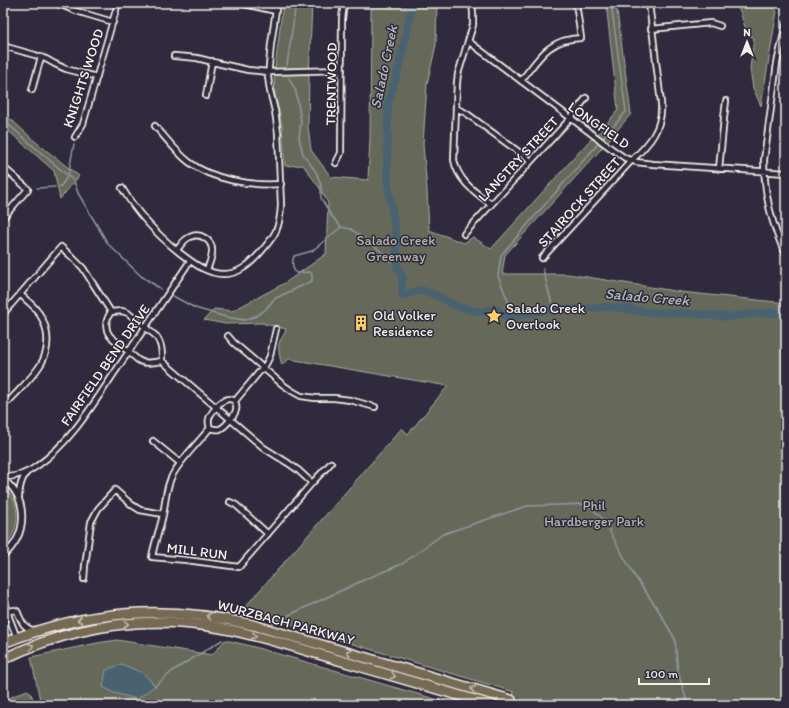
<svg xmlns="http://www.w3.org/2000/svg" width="789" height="708" viewBox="0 0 789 708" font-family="Itim,sans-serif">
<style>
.green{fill:#66695a;stroke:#adada1}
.water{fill:#496270;stroke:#8d9ba0}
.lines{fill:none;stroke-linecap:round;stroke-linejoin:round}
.stream{stroke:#8d9ba0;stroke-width:1.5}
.river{stroke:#496270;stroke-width:8}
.highway-tunnel{stroke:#4d4857;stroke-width:9;stroke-dasharray:9 4.5;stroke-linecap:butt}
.street-casing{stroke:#f4f1e8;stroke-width:8}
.highway-casing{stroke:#f4f1e8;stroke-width:12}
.street{stroke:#2f2a3d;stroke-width:4.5}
.highway{stroke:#766a55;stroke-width:9}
.oneway{stroke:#c2bbad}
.labels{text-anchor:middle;stroke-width:3;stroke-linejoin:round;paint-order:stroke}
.street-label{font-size:14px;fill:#f4f1e8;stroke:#2f2a3d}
.park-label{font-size:14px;fill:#b4b4a8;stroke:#2f2a3d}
.poi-label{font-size:14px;fill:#f4f1e8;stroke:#2f2a3d;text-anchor:start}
.water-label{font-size:15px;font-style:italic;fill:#b0b8b8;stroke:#2f2a3d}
</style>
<rect width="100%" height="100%" fill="#2f2a3d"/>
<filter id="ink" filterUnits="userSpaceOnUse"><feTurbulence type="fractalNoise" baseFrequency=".025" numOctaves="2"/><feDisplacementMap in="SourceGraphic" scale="8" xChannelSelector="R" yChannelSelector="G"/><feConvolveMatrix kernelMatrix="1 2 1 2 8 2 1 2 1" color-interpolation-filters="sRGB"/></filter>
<g filter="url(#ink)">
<path class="green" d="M283 3H312L309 76 308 126 311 150 331 177 368 180 370 138 371 10 373 3H437L436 45 427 84 423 144 427 190 429 230 464 243 473 237 491 249 590 140 598 134 618 110 606 3H616L631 114 601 149 505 255 502 274H568L681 292 786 303V705H558L544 701 542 705H510L514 692 299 628 245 607 402 428 408 434 448 386 289 359 282 365C280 358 277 348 280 341 282 337 285 334 286 329L261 323 226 324 204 320 214 309 232 311 285 283 326 254 328 203 321 190 303 165 285 166 282 126 275 95 274 76Z
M732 3H768L777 11 761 106 753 88 750 69 754 38 747 34 740 11Z
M3 113 14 122 37 143 79 176 60 199 54 171 3 126Z
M3 486C23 504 20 530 3 549Z
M117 640 212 655 225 640 247 645 456 705H41L31 657 97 643Z
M27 690 30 692 36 705H8L6 702 7 699Z"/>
<path class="water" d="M121 664 143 673 155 686 137 699 114 693 103 687 106 670Z"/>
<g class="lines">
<path class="stream" d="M287 65 296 3
M289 78 296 92 301 121 299 138 303 154 316 172 321 185V198L330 214 341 227 351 229 377 248 397 267
M3 120 74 181 78 193 108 244 141 276 161 289
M603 138 626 112 611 3
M60 187 68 176 74 144
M37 188 55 187
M543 269 553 309
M173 296 195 308 226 317 244 320 256 316 265 310 274 299 312 281V274L310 272 296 273C292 268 292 262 294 256L312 251 341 227
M514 316 498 276 501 255 597 145
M272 623 368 578 402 564 443 534 527 506 587 504 605 521 611 534 634 575 657 608 675 639 678 672 688 705
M155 686 174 670 222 640"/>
<path class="river" d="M402 280 403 278 397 267 396 236 387 177 388 103 398 70 408 27 412 3
M402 285V291L403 295 421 290 433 294 458 307 483 312 488 310H497L507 317 553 309H581L605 307 620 308 647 312 695 314 728 317 760 313H786"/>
<path class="highway-tunnel" d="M511 700 528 705"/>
<defs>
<path id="street" d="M56 3 76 11 113 22
M239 3 276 11
M472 3 473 13V25L458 74 457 82 454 160C458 181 475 192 491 204
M786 25 777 63 764 160C764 193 772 226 786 255
M651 29 711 23 720 26
M468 41 612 149 625 158 636 162 653 164 786 173
M3 46 35 55 46 59 55 64 66 69 97 77
M174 56 187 57 197 58 221 64 248 70 268 72 342 70
M521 81C539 58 548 39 581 38L576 3
M32 90 41 57
M206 96 212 61
M456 108 466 113 531 161
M155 126C166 138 176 152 189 162 212 180 252 186 281 184
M75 137 83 124 118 3
M336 163 341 153 342 19 344 3
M3 167 28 189 3 218
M719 169 724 118 726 101
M122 188C138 215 156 234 180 253 193 263 207 274 224 274 239 274 250 264 259 254 275 236 280 229 281 205L278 133 275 111 270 91 268 77 271 44 277 3
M464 234 570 119 586 98
M177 250C180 246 184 239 190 237 200 232 213 240 212 252 212 258 209 264 207 270
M542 258 632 160C649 144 663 129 661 103L649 3
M111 312C106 319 104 328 110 336L138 360C145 365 154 362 162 361L264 448 288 463 298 470 312 483
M111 312 122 311 128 313 156 336C162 344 162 352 162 361
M3 314 61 247 72 257 83 268 111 312
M228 336 234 343 282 384 292 391 301 396 315 398H334L350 400 375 407
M9 401C20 389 33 377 41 364 52 345 48 322 34 307 29 302 24 298 20 294
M235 401 266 364 270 356 276 329
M210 428C198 443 183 457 173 474 165 488 166 503 162 519 159 532 154 544 152 557L186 560 239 567 312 483 331 463
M210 428C209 425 208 423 209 419 210 413 220 402 225 400 229 398 231 399 235 401
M210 428C213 429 216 430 220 429 225 427 235 415 236 410 237 407 236 404 235 401
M153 441 180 463
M3 477C16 477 27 474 37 466 71 442 92 406 115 372 140 335 165 298 190 261
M3 479C29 499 28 535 3 556
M19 497C19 487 21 480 27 472
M230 502 236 505 268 534
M84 579 85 566 91 522 98 509 115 490 132 505 140 510 163 514
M3 592 9 617 17 638
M3 613 14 610 17 611C22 622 22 627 35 631"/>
<path id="highway" d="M3 643C87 610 165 604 253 625L511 700
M3 659C72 626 145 614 221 628 258 635 295 647 332 658 385 674 438 689 492 705"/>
</defs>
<use href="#street" class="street-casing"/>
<use href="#highway" class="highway-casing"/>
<use href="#street" class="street"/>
<use href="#highway" class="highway"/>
</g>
<defs><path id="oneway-chevron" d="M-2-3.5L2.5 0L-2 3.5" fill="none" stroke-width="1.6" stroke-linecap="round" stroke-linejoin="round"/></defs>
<g class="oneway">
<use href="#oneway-chevron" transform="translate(209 616) rotate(-173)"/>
<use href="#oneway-chevron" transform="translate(80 620) rotate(169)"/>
<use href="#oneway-chevron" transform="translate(126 624) rotate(-4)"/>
<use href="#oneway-chevron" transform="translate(254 636) rotate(15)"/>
<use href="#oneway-chevron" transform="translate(31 646) rotate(-21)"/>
<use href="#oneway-chevron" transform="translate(349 652) rotate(-164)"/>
<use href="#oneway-chevron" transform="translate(393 676) rotate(16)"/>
<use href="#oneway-chevron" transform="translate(473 689) rotate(-164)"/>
</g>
</g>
<defs>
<symbol id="sight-bare" viewBox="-9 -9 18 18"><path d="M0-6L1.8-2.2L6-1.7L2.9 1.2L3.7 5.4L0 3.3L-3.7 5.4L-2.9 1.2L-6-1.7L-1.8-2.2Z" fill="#ffd166" stroke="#2f2a3d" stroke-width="2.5" paint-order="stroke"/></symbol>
<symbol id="building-bare" viewBox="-9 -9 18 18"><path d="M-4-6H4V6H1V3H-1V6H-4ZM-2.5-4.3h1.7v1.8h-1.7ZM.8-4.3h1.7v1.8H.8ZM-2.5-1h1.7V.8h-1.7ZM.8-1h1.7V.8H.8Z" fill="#ffd166" stroke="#2f2a3d" stroke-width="2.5" paint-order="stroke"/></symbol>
</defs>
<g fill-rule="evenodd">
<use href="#sight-bare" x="483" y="305" width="22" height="22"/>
<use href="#building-bare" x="350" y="312" width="22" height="22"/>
</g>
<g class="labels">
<g class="street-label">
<text transform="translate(83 78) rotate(-72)" y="5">KNIGHTS WOOD</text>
<text transform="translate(331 84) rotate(-89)" y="5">TRENTWOOD</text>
<text transform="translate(599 125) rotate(35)" y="5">LONGFIELD</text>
<text transform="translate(518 159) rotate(-47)" y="5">LANGTRY STREET</text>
<text transform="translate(579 202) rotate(-48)" y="5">STAIROCK STREET</text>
<text transform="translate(105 365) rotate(-55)" y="5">FAIRFIELD BEND DRIVE</text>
<text transform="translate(197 551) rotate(7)" y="5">MILL RUN</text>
<text transform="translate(286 622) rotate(15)" y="5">WURZBACH PARKWAY</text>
</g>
<g class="park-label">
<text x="396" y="245">Salado Creek<tspan x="396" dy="16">Greenway</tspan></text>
<text x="594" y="510">Phil<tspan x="594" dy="16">Hardberger Park</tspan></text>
</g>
<g class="poi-label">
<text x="506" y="313">Salado Creek<tspan x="506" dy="16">Overlook</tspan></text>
<text x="373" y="320">Old Volker<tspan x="373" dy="16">Residence</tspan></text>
</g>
<g class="water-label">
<text transform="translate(384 67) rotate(-78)" y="5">Salado Creek</text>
<text transform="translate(647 297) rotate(5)" y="5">Salado Creek</text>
</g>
</g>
<rect width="789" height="708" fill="none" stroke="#2f2a3d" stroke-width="16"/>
<rect x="8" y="8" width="773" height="692" fill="none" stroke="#f4f1e8" stroke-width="1.5" filter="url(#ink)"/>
<g transform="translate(747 42)" stroke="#2f2a3d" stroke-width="3" paint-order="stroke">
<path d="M0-3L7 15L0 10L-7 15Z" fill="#f4f1e8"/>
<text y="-6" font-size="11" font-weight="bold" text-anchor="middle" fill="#f4f1e8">N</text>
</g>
<path d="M639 678v6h70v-6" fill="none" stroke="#f4f1e8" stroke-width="2"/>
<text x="645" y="678" font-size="12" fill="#f4f1e8" stroke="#2f2a3d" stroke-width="3" paint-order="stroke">100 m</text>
</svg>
